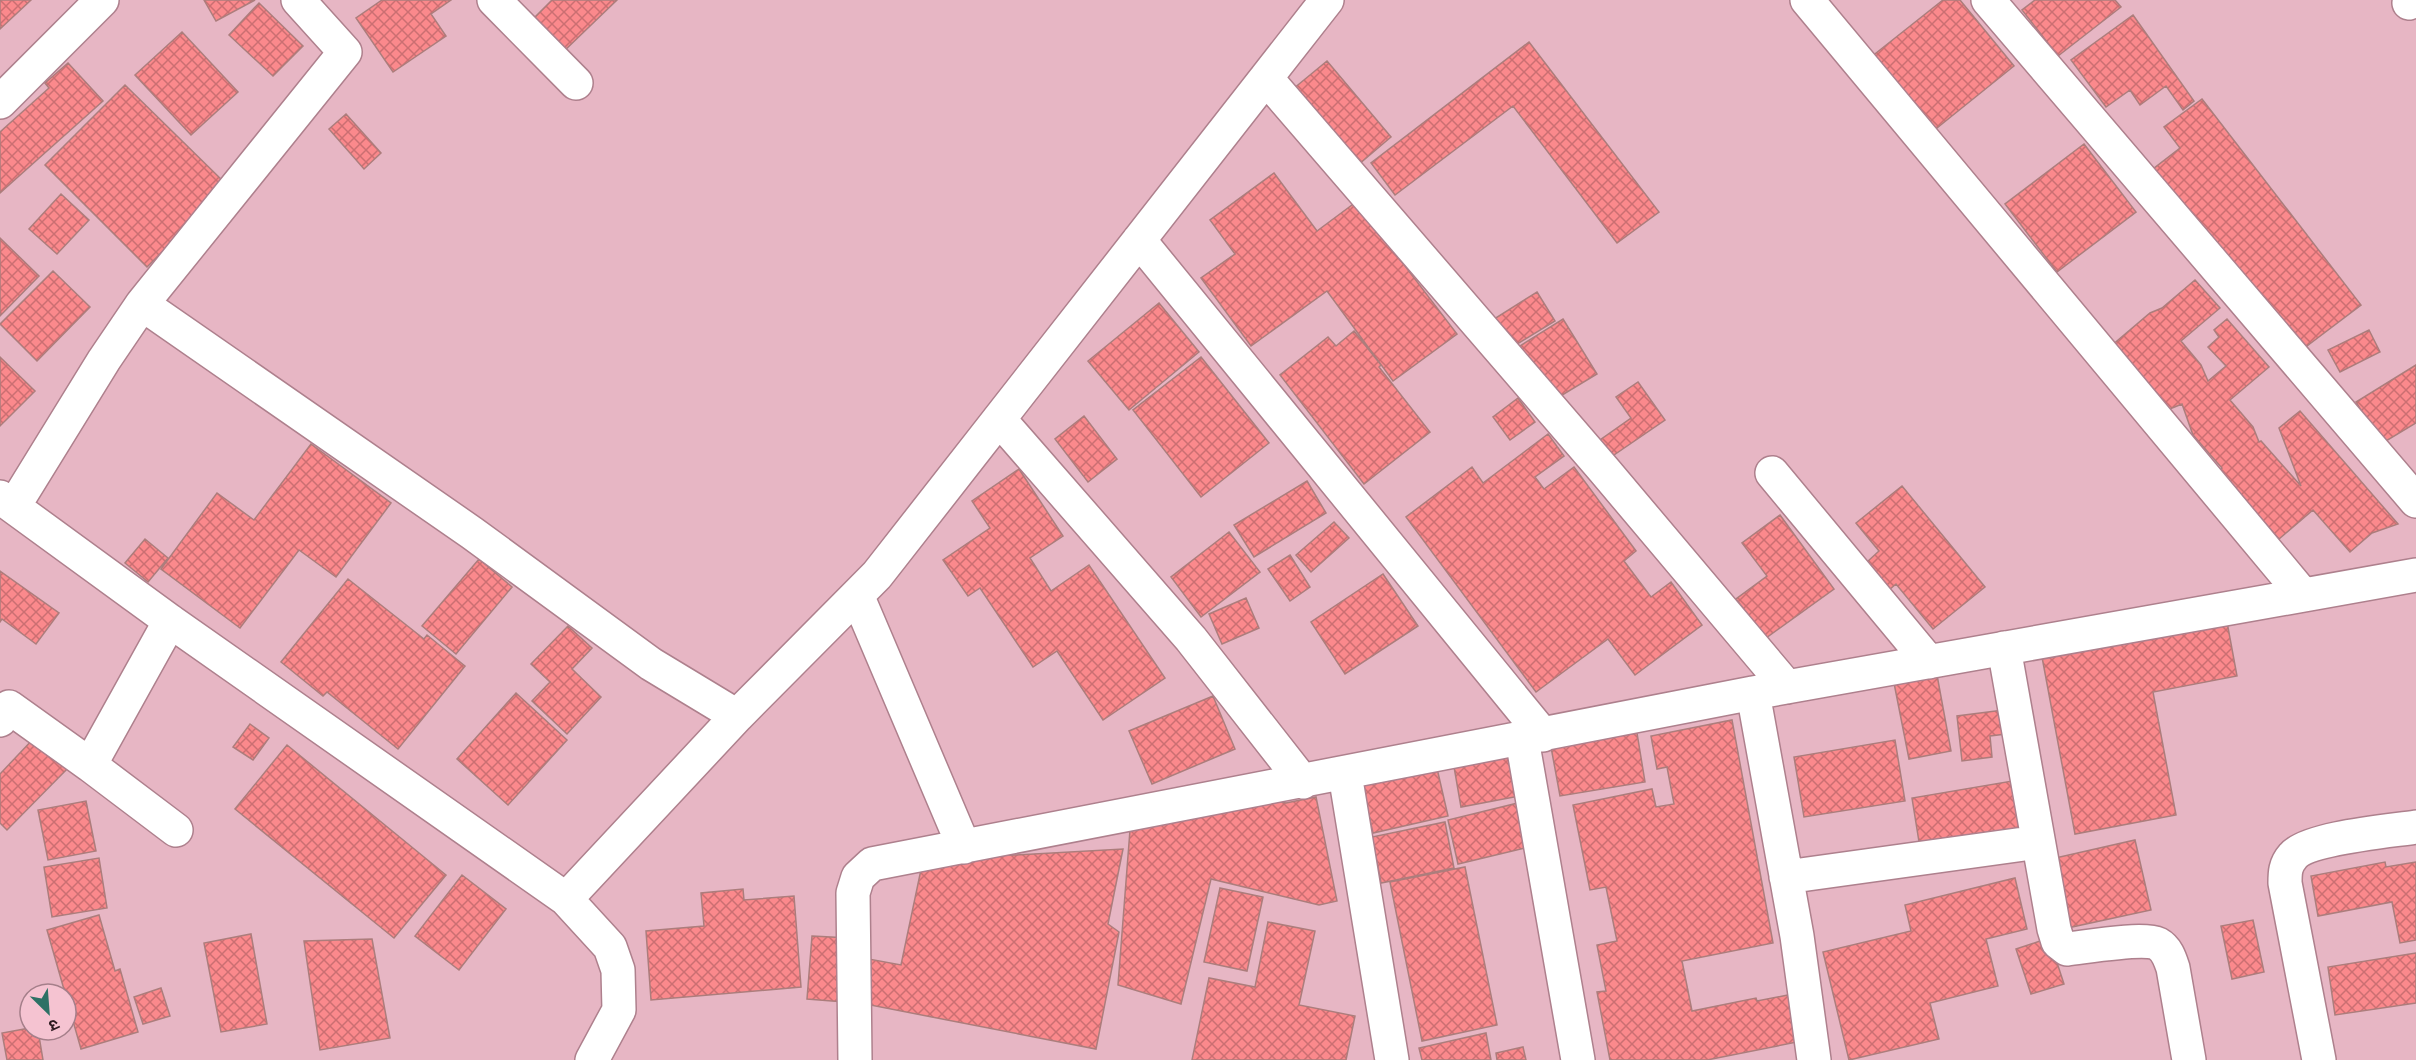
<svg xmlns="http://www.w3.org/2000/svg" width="2416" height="1060" viewBox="0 0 2416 1060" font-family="'PT Sans','Noto Sans Devanagari',sans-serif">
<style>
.building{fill:url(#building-cross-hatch);stroke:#ac7d7c;stroke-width:1.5}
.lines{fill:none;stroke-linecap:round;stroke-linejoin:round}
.minor-casing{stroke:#ae808d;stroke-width:36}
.minor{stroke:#fff;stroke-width:33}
</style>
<defs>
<pattern id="building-cross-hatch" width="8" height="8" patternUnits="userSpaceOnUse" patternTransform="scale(1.5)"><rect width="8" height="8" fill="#fb898c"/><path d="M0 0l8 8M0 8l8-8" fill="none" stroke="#cb6f72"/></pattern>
</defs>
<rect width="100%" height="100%" fill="#e7b6c4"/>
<path class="building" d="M0 0H31L0 29Z
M204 0H255L216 21Z
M382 0H451L431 14 446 36 393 72 356 18Z
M552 0H617L561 54 530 22Z
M1943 0H1960L2014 66 1932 132 1871 57Z
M2035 0H2115L2121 7 2058 56 2022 10Z
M259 3 303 46 273 76 229 35Z
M2133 15 2194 101 2183 110 2166 86 2140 105 2130 90 2106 107 2071 60Z
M182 32 238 92 191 135 135 75Z
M1529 42 1659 212 1617 243 1513 106 1395 195 1371 163Z
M1327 61 1391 137 1358 165 1293 89Z
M68 63 103 101 0 193V132L49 88 45 83Z
M125 85 228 186 147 267 45 165Z
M2202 99 2361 305 2299 352 2153 169 2180 148 2164 127Z
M346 114 381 153 364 169 329 129Z
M2084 144 2136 212 2057 272 2005 204Z
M1274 173 1317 231 1356 202 1457 334 1393 381 1327 291 1251 346 1201 278 1235 254 1210 220Z
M61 194 89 220 57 254 29 229Z
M0 238 39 276 0 316Z
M53 271 90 307 37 361 0 324Z
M2195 280 2220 308 2181 341 2201 365 2208 381 2226 366 2208 347 2219 337 2214 330 2227 319 2269 367 2230 400 2253 427 2259 442 2261 441 2301 486 2279 428 2300 411 2398 524 2372 533 2350 552 2313 510 2279 539 2219 470 2222 468 2193 435 2182 404 2167 410 2111 346 2150 313 2162 308Z
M1537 292 1555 321 1509 349 1491 321Z
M1159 303 1199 352 1129 410 1088 361Z
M1563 319 1597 374 1554 400 1520 346Z
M2369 330 2380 352 2340 372 2328 350Z
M1354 331 1381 365 1379 367 1430 432 1364 484 1280 375 1328 337 1336 346Z
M0 357 35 391 0 426Z
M1201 357 1269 443 1201 497 1133 410Z
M2416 365V423L2381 444 2356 402Z
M1638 382 1665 420 1611 457 1600 440 1631 418 1616 397Z
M1518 398 1535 422 1510 440 1493 417Z
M1084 416 1117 459 1088 482 1055 439Z
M1548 434 1564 456 1535 477 1544 489 1574 467 1636 551 1624 561 1651 597 1671 582 1702 625 1635 675 1608 639 1536 692 1406 517 1472 467 1483 483Z
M311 444 391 503 336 577 299 550 240 628 161 569 217 493 254 520Z
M1019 469 1063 536 1030 558 1051 591 1089 565 1165 678 1103 720 1057 651 1033 667 980 588 968 596 943 560 990 528 972 501Z
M1307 481 1326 513 1254 557 1234 525Z
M1902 486 1985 587 1933 629 1896 584 1889 590 1867 562 1879 551 1856 523Z
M1780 515 1834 589 1766 638 1736 599 1767 576 1742 543Z
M1334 522 1349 538 1311 572 1296 555Z
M1229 532 1260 572 1201 617 1171 577Z
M145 539 168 558 148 582 125 563Z
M1290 555 1310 587 1290 601 1268 569Z
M479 559 512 587 456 654 422 626Z
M0 571 59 613 36 644 2 619 0 622Z
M1383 574 1418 626 1345 674 1311 622Z
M348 579 424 639 427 635 465 666 398 749 327 692 323 696 281 662Z
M1246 598 1259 628 1222 644 1209 614Z
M2227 622 2237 676 2153 692 2176 815 2075 834 2042 657Z
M568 626 592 648 572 669 601 697 567 734 532 701 550 682 531 664Z
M1937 675 1951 751 1909 759 1894 683Z
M516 693 567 740 508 805 457 759Z
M1213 696 1235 749 1152 784 1129 731Z
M2011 709 2014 733 1990 736 1992 757 1962 761 1957 716Z
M1732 720 1773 943 1682 961 1692 1011 1756 998 1757 1001 1793 994 1802 1041 1707 1060H1610L1597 992 1606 991 1597 945 1617 941 1606 887 1590 890 1573 805 1652 789 1656 807 1674 804 1667 767 1657 769 1651 736Z
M250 724 269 738 253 760 233 747Z
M1637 733 1645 782 1560 796 1551 747Z
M35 737 68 768 7 830 0 823V774Z
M1895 740 1905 801 1804 817 1794 757Z
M287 745 446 875 394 938 235 809Z
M1516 750 1525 795 1461 807 1453 761Z
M1436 764 1448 816 1373 833 1361 781Z
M2018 780 2027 829 1920 848 1912 798Z
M1316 797 1337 901 1319 905 1211 879 1181 1004 1118 985 1130 830 1276 801 1286 803Z
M86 801 96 851 48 860 38 810Z
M1522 802 1533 846 1458 864 1448 820Z
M1445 822 1454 868 1381 883 1372 837Z
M2135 840 2151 910 2058 930 2042 861Z
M1123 849 1108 924 1119 932 1096 1049 860 1003 869 959 901 965 923 860Z
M99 858 107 908 52 917 44 867Z
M2385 862 2386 867 2416 862V940L2400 943 2392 902 2318 916 2311 876Z
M1465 867 1497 1025 1422 1041 1390 882Z
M462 875 506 909 459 970 415 936Z
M2015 878 2027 929 1986 939 1998 986 1930 1003 1939 1039 1849 1060 1823 952 1911 931 1905 905Z
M1220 888 1263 897 1247 971 1204 962Z
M743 889 744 900 794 896 801 987 651 1000 646 931 704 926 701 893Z
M99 915 115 971 120 969 138 1032 81 1049 47 930Z
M2253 920 2264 972 2232 979 2221 926Z
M1268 922 1315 931 1299 1005 1355 1016 1346 1060H1192L1209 978 1255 987Z
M251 934 267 1024 221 1032 204 943Z
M812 936 849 938 844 1002 807 999Z
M2049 938 2064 984 2031 994 2016 949Z
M372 939 390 1038 320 1050 304 941Z
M2416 953V1003L2335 1015 2328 967Z
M161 988 170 1016 143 1024 134 997Z
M30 1028V1030H38L43 1060H7L2 1033Z
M1486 1033 1491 1060H1422L1419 1048Z
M1523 1047 1526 1060H1497L1496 1053Z"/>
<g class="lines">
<defs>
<path id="minor" d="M298 0 345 52 142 304 472 533 651 664 737 716
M494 0 576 83
M1807 0 2303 595
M1988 0 2416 501
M2409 3 2413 0
M1266 78 1604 470 1787 687
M0 102 102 0
M1139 240 1543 735
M999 419 1191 639 1303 782
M1772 473 1929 662
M0 497 170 621 566 899
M14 506 104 360 142 304
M857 595 964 847
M2004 648 2054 929 2058 942 2067 949C2086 947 2143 937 2158 944 2167 949 2170 959 2173 968L2189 1060
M0 720 9 707 90 765 170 621
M1522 739 1578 1060
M90 765 176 830
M1345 774 1392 1060
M1786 877 2038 842
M592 1060 619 1010 618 970 610 947 566 899 737 716 877 575 1327 0
M855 1060 853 893 858 877 872 864 1753 693
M1814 1060 1797 936 1753 693 2416 575
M2319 1060 2285 883C2285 873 2285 865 2293 856 2308 838 2390 831 2416 827"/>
</defs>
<use href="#minor" class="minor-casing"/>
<use href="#minor" class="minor"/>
</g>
<g transform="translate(48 1012) rotate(155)"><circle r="28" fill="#f5c3d1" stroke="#a57f8a" stroke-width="1.5"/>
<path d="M0-4.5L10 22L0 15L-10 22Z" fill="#2d7165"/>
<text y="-9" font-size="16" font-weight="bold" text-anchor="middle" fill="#2c1a20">उ</text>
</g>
</svg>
